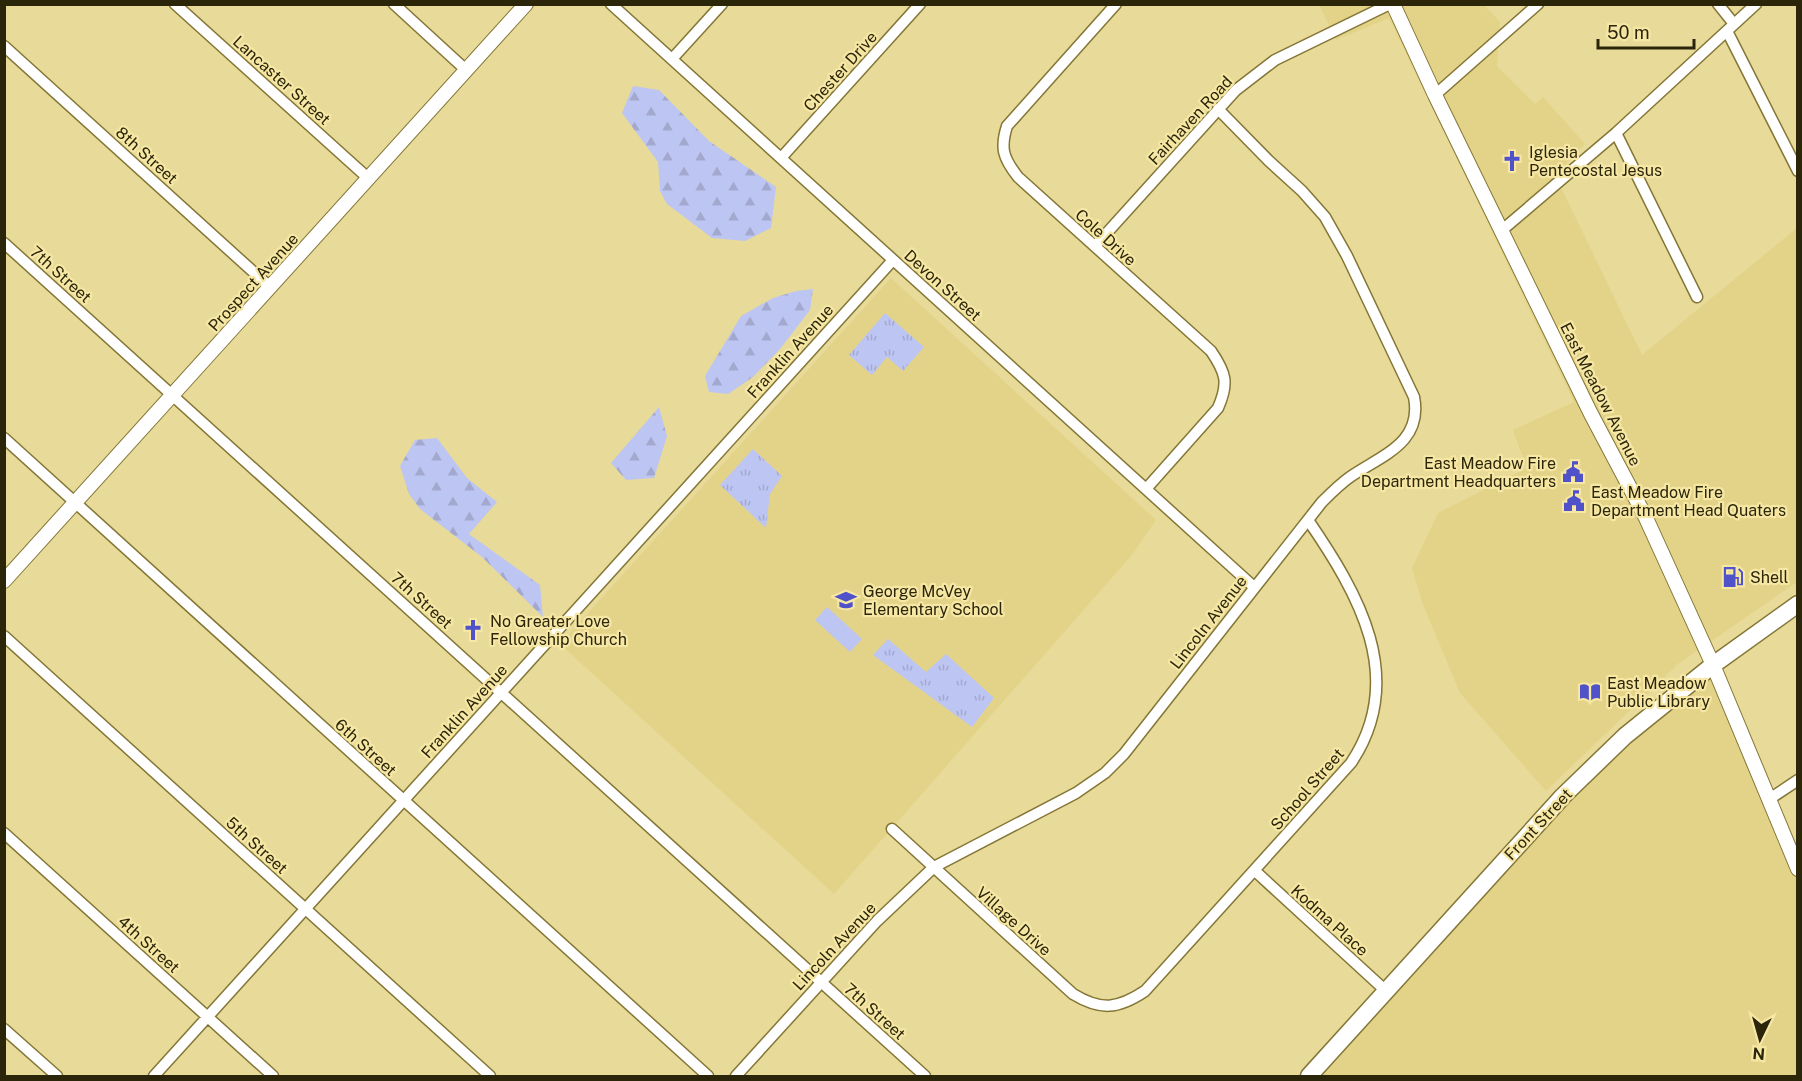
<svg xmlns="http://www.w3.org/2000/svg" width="1802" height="1081" viewBox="0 0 1802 1081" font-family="'Public Sans',sans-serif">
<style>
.built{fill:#e3d388}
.forest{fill:url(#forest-firs)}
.park{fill:url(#park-tufts)}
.pitch{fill:#bdc5f2}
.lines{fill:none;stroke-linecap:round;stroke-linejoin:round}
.minor-casing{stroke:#847636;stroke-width:13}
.tertiary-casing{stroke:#847636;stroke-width:16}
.primary-casing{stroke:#847636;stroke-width:19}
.minor{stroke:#fff;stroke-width:10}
.tertiary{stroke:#fff;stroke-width:14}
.primary{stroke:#fff;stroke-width:16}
.labels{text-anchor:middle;stroke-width:4.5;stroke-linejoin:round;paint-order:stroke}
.street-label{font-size:16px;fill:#2b250a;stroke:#f6e7a4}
.poi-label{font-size:16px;fill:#2b250a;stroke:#f6e7a4;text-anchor:start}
</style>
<defs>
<pattern id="forest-firs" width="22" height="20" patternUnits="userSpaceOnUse" patternTransform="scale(1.5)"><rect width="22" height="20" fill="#bdc5f2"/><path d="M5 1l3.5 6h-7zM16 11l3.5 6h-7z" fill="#a3a9ce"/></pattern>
<pattern id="park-tufts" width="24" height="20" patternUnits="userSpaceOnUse" patternTransform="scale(1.5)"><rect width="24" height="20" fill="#bdc5f2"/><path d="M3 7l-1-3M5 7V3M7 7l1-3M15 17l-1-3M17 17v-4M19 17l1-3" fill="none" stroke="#a3a9ce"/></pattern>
</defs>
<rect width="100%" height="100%" fill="#e8da98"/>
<path class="built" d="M1319 5H1484L1500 22 1497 66 1535 104 1543 97 1585 144 1555 175 1642 355 1797 228V582L1678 664 1546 791 1460 693 1422 602 1412 568 1438 513 1527 468 1513 430 1574 402 1389 18 1336 40Z
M891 278 1156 520 1131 556 834 894 560 644Z
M1713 665 1797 869V1076H1309L1563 796Z"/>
<path class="forest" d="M633 86 659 90 709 141 776 187 771 228 745 241 712 238 667 204 660 191 658 162 622 113Z
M813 289 810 310 780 349 753 377 728 394 709 392 705 376 741 316 773 298 796 291Z
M659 407 667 436 654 478 626 480 611 463Z
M437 438 467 478 497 502 469 534 540 585 543 617 482 557 420 509 409 494 400 466 415 440Z"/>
<path class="park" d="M885 313 924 347 903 371 887 357 872 375 849 355Z
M753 449 782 476 770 494 766 528 720 485Z
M888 639 926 672 946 654 994 698 972 727 873 655Z"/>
<path class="pitch" d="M827 607 862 639 850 652 815 620Z"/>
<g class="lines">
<defs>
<path id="minor" d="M175 4 368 178
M394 4 466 70
M611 4 1254 587
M1116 4 1007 126C1000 148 1003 158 1018 177L1211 351C1226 373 1229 383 1218 408L1146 489
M1718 4 1734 24
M1727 31 1798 171
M4 46 270 287
M672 59 722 4
M1435 95 1538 4
M1616 133 1697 297
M781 158 920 4
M1501 231 1616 133 1756 4
M4 243 925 1076
M1095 246 1236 90 1275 60 1390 4
M4 438 708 1076
M4 636 490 1076
M1768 800 1798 780
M892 829 1073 994C1101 1011 1118 1009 1145 991L1351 763C1408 678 1358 593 1308 520
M4 833 273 1076
M1255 871 1386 991
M4 1029 57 1076
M154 1076 893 260
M736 1076 877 921 934 867 1076 793 1105 773 1124 754 1322 502C1331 493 1340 484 1350 477 1382 455 1423 443 1414 397L1347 256 1325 217 1302 191 1269 161 1218 109"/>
<path id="tertiary" d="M1393 4 1435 95 1591 414 1646 518 1713 665 1798 869
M4 581 526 4"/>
<path id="primary" d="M1309 1076 1563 796 1625 736 1713 665 1798 604"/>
</defs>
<use href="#minor" class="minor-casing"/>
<use href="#tertiary" class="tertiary-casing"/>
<use href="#primary" class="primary-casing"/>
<use href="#minor" class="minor"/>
<use href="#tertiary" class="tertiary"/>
<use href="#primary" class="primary"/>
</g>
<defs>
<symbol id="church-bare" viewBox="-9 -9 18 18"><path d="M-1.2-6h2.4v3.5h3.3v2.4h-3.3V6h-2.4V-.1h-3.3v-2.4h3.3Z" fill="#5052c9" stroke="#f6e7a4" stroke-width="2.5" paint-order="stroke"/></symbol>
<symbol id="civic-bare" viewBox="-9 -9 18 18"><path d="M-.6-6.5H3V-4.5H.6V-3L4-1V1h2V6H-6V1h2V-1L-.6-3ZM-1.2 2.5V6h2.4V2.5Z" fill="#5052c9" stroke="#f6e7a4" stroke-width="2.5" paint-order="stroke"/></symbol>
<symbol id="fuel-bare" viewBox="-9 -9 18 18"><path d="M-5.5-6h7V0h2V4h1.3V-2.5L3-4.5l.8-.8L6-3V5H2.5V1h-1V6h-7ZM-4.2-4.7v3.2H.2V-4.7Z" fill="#5052c9" stroke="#f6e7a4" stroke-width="2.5" paint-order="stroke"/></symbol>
<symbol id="school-bare" viewBox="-9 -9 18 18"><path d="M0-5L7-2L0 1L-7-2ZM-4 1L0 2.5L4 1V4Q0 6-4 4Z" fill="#5052c9" stroke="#f6e7a4" stroke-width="2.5" paint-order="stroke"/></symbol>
<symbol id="library-bare" viewBox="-9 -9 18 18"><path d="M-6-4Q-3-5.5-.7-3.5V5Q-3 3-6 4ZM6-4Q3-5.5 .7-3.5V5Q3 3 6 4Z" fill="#5052c9" stroke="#f6e7a4" stroke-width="2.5" paint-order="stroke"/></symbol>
</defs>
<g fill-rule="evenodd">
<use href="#church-bare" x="1497" y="146" width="30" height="30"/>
<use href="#civic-bare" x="1558" y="457" width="30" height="30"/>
<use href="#civic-bare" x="1559" y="486" width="30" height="30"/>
<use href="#fuel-bare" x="1718" y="562" width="30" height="30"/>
<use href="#school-bare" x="831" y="585" width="30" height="30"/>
<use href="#church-bare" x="458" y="615" width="30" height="30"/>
<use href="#library-bare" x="1575" y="677" width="30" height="30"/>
</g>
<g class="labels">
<g class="street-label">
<text transform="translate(840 71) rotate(-48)" y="6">Chester Drive</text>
<text transform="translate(282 80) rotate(42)" y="6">Lancaster Street</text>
<text transform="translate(1190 120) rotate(-47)" y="6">Fairhaven Road</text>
<text transform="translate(147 155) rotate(42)" y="6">8th Street</text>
<text transform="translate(1106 237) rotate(42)" y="6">Cole Drive</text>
<text transform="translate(61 274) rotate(42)" y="6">7th Street</text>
<text transform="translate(253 282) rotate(-48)" y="6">Prospect Avenue</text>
<text transform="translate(943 285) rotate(42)" y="6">Devon Street</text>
<text transform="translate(790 351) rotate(-48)" y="6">Franklin Avenue</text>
<text transform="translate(1601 394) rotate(63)" y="6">East Meadow Avenue</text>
<text transform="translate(422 600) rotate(42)" y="6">7th Street</text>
<text transform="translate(1208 622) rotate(-52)" y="6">Lincoln Avenue</text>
<text transform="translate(464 711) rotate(-48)" y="6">Franklin Avenue</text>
<text transform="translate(366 747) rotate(42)" y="6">6th Street</text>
<text transform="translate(1307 789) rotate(-49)" y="6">School Street</text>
<text transform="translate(1538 824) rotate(-47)" y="6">Front Street</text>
<text transform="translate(257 845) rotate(42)" y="6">5th Street</text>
<text transform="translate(1330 920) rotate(42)" y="6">Kodma Place</text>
<text transform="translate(1014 921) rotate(42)" y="6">Village Drive</text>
<text transform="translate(149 944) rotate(42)" y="6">4th Street</text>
<text transform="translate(834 946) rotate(-47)" y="6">Lincoln Avenue</text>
<text transform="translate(875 1011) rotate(42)" y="6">7th Street</text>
</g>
<g class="poi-label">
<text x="1529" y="158">Iglesia<tspan x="1529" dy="18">Pentecostal Jesus</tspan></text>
<text x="1556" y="469" text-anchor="end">East Meadow Fire<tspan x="1556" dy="18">Department Headquarters</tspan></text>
<text x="1591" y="498">East Meadow Fire<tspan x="1591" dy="18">Department Head Quaters</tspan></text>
<text x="1750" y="583">Shell</text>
<text x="863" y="597">George McVey<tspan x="863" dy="18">Elementary School</tspan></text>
<text x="490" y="627">No Greater Love<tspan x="490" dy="18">Fellowship Church</tspan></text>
<text x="1607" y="689">East Meadow<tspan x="1607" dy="18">Public Library</tspan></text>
</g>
</g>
<rect width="1802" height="1081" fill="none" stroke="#2b250a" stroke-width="12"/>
<g transform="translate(1760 1039) rotate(185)" stroke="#f6e7a4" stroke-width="4.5" paint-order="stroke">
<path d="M0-4.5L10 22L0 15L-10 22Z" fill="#2b250a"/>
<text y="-9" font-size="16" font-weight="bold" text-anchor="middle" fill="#2b250a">N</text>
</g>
<path d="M1598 39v9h96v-9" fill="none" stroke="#2b250a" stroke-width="3"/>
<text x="1607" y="39" font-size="18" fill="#2b250a" stroke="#f6e7a4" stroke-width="4.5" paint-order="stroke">50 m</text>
</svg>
